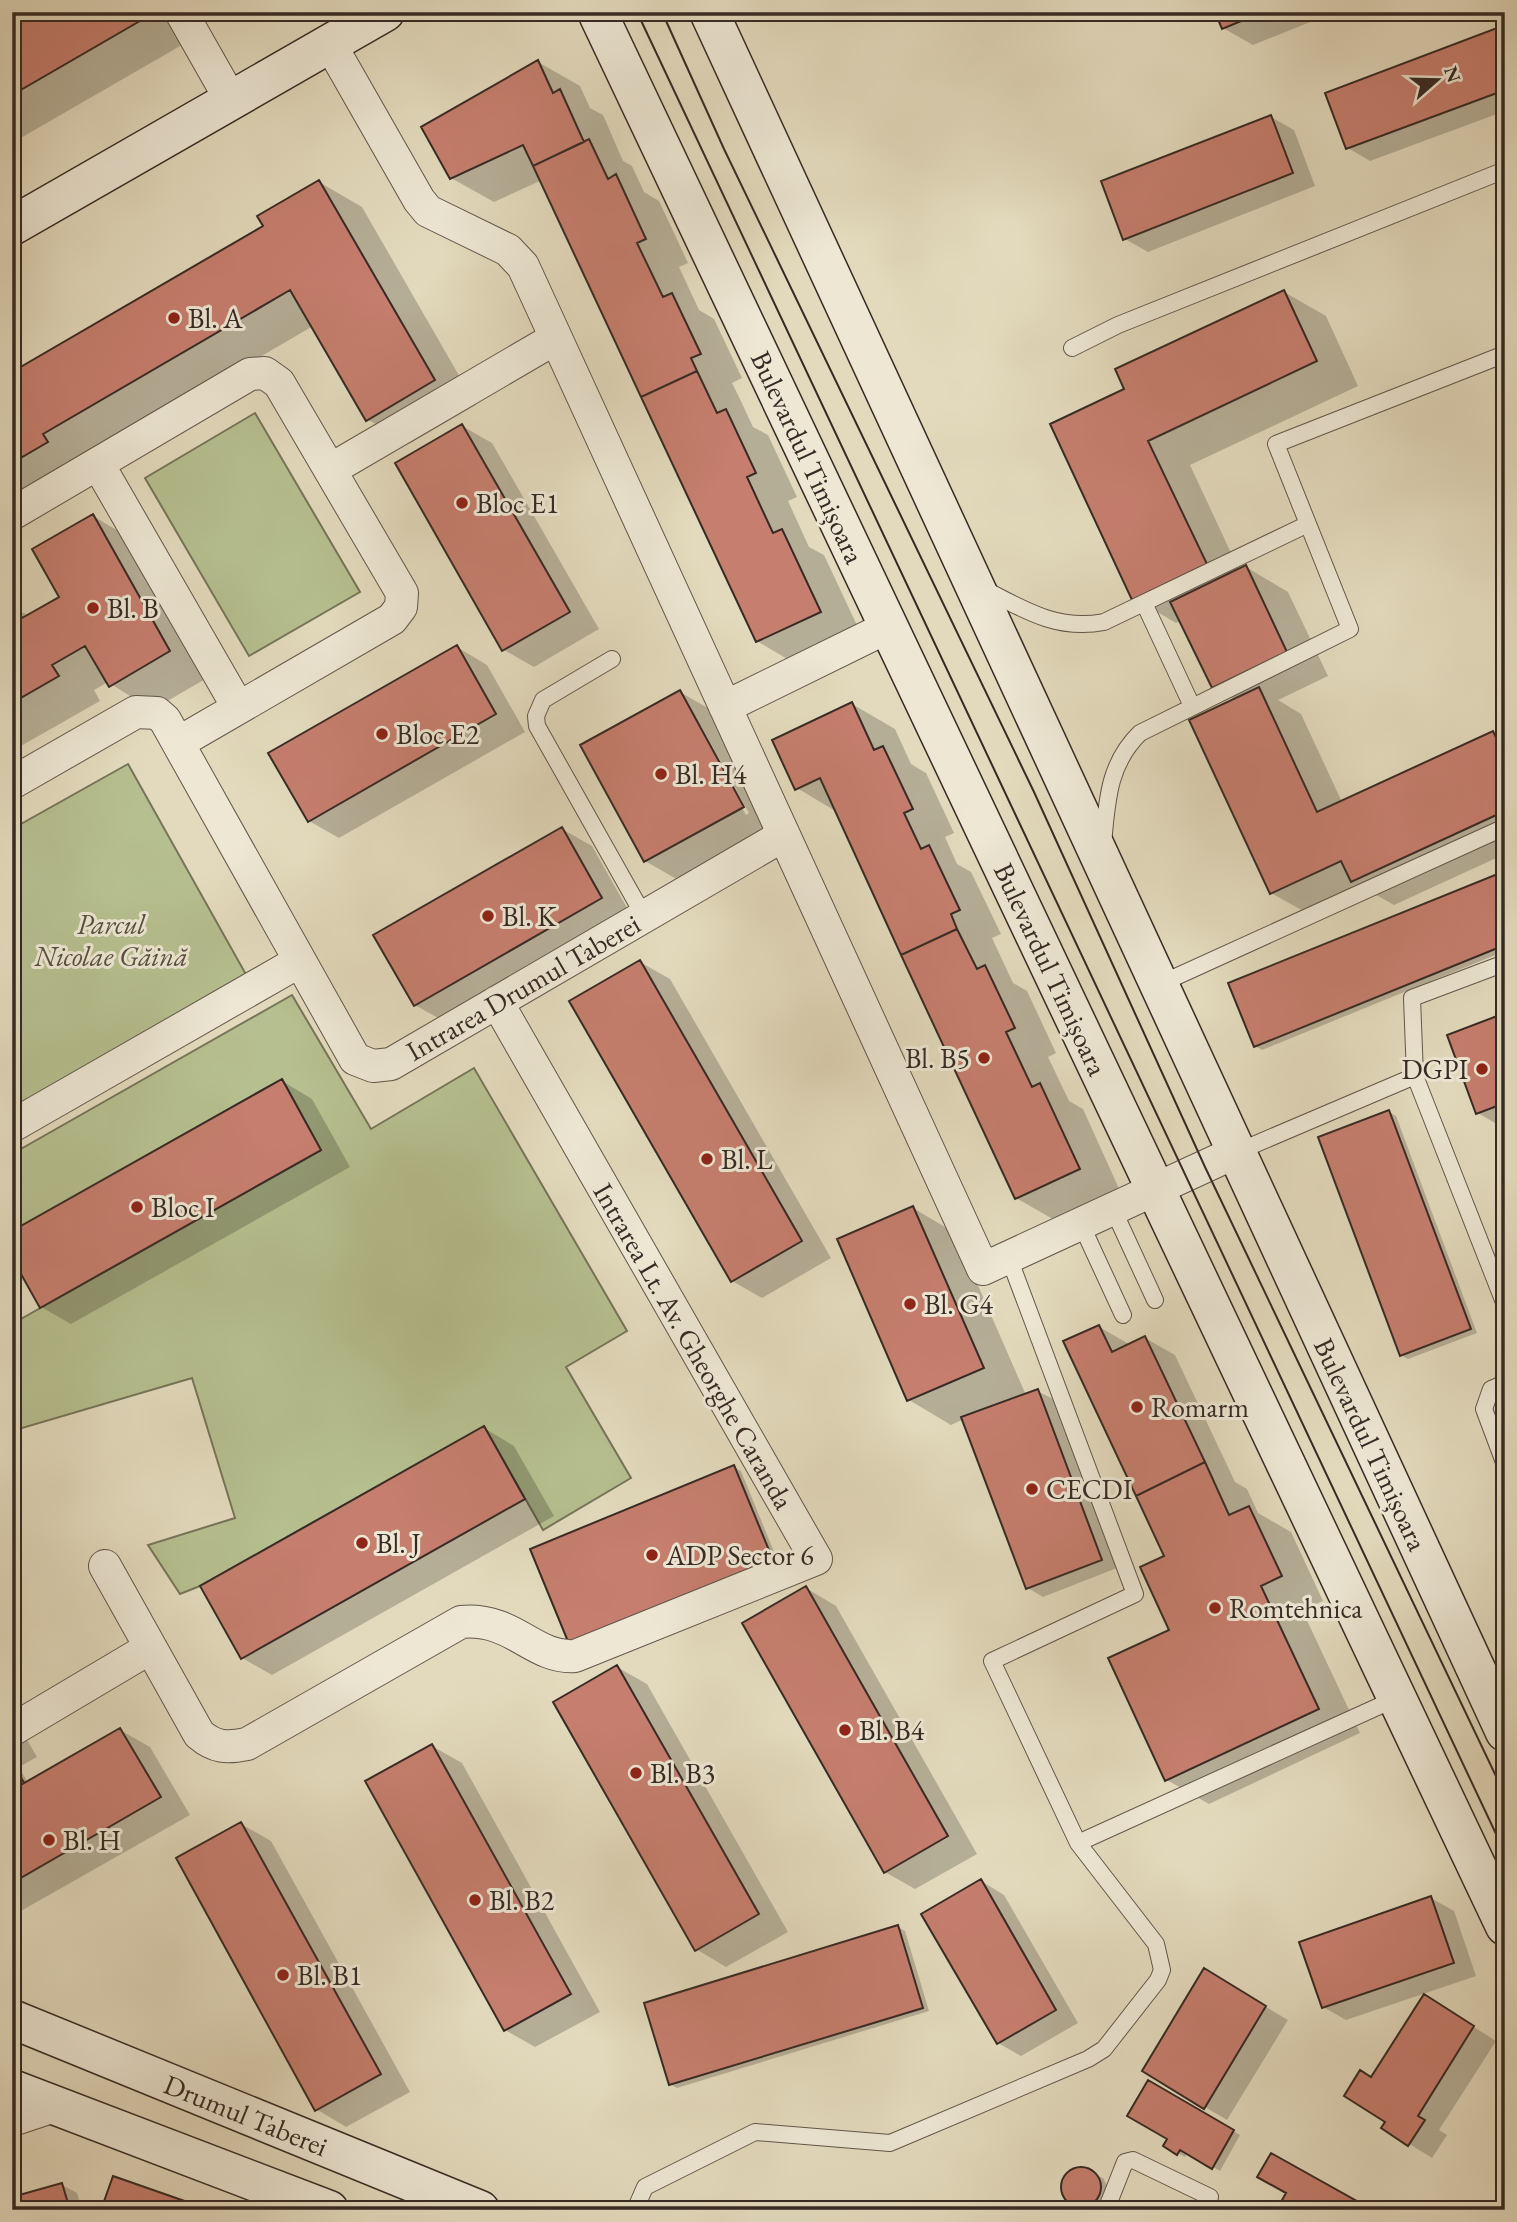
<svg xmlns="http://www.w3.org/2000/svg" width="1517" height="2222" viewBox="0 0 1517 2222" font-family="'EB Garamond',serif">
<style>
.green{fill:#b6bf8f;stroke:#76745a;stroke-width:2}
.shadow{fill:#0003;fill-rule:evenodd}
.building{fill:#c67e6e;stroke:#372a25;stroke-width:2}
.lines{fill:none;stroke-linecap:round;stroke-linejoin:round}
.lane-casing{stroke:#62564b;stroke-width:18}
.street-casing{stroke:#62564b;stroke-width:34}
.secondary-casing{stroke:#372a25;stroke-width:41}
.lane{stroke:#ede7d4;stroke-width:16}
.street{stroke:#ede7d4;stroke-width:32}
.secondary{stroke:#ede7d4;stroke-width:38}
.tram{stroke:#372a25;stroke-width:2}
.poi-dot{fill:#8f2418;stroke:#ede7d4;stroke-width:2.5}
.labels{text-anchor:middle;stroke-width:6;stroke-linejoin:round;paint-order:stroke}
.poi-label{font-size:28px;fill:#372a25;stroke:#ede7d4;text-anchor:start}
.street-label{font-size:28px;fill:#372a25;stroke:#ede7d4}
.park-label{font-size:28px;font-style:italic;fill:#574f40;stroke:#ede7d4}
</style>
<rect width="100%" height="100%" fill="#e3dabd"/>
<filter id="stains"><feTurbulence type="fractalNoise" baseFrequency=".00286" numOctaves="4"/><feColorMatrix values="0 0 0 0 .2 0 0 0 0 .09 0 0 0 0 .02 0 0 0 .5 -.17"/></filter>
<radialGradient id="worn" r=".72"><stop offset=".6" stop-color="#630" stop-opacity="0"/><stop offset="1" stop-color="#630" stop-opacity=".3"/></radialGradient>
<path class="green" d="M255 413 360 592 249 656 145 478Z
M128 764 248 978 12 1111V829Z
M292 995 371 1129 474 1068 627 1331 566 1367 631 1478 543 1530 484 1426 200 1586 180 1594 148 1545 235 1518 192 1378 12 1431V1324L321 1150 282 1079 12 1231V1154Z"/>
<path class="shadow" d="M179 12 194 38 12 143V13Z
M1217 12H1335L1253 45 1223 28Z
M1497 30 1505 34V111L1370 161 1348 148Z
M538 62 580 86 590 108 603 115 623 161 632 166 644 192 659 201 688 263 679 267 699 310 714 319 742 378 732 383 739 397 753 427 768 435 797 497 788 501 809 547 824 555 862 636 799 666 757 641 542 180 494 202 451 178Z
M1271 117 1294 130 1315 186 1148 252 1125 239Z
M319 182 362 207 476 405 409 444 367 419 313 326 85 459 35 498 12 485V371L265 227Z
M1284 292 1326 316 1358 386 1190 465 1239 570 1246 567 1288 592 1328 676 1278 700 1301 714 1342 802 1493 733 1505 740V854L1394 905 1369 891 1314 917 1271 893 1236 700 1214 687 1181 620 1176 623 1134 598 1127 390Z
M462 426 492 443 599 629 534 667 504 650Z
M93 516 135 541 212 675 152 710 108 682 94 690 100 701 12 751V612L16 609 29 616 62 597Z
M457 647 487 665 525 732 339 838 309 821Z
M680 692 722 716 785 831 687 885 645 861ZM697 726H701L749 813 746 815Z
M852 704 895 729 911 764 926 773 954 833 945 837 957 864 971 872 1001 934 992 938 1000 955 1013 983 1027 991 1056 1053 1048 1057 1069 1101 1083 1109 1121 1193 1058 1222 1016 1198 837 812 797 788Z
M562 829 592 846 631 915 445 1022 415 1005Z
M1505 872V951L1262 1050 1255 1046Z
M640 962 670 979 831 1258 762 1298 732 1281Z
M1505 1014V1129L1478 1113Z
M282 1081 312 1099 350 1167 71 1324 41 1307Z
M1389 1112 1396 1116 1477 1333 1408 1359 1401 1355Z
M913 1208 955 1233 1026 1395 1037 1391 1053 1399 1117 1568 1043 1597 1028 1588 964 1419 951 1425 909 1400Z
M1099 1327 1129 1344 1145 1338 1175 1355 1235 1482 1247 1489 1258 1513 1291 1532 1323 1601 1302 1610 1360 1733 1209 1804 1167 1780 1171 1630 1166 1557Z
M484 1428 514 1446 554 1516 272 1675 242 1658Z
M734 1467 741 1471 779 1564 571 1643Z
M806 1588 836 1606 977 1854 915 1889 885 1872Z
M617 1667 647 1684 788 1932 726 1967 696 1949Z
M12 1714 37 1757 19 1767 28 1783 120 1730 150 1747 190 1815 12 1916Z
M432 1746 462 1763 600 2012 535 2047 505 2030Z
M241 1824 271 1841 410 2092 346 2127 316 2109Z
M981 1881 1004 1895 1078 2023 1021 2056 998 2043Z
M1431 1898 1454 1911 1476 1976 1346 2020 1323 2007Z
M898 1927 905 1931 929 2011 677 2088 670 2084Z
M1227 1984 1288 2020 1227 2120 1205 2107Z
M1447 2010 1496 2041 1439 2130 1447 2135 1432 2158 1384 2128 1387 2122 1372 2079Z
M1149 2082 1240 2135 1220 2171 1188 2152 1185 2157 1166 2146 1170 2139Z
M1081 2168 1103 2178 1109 2189 1103 2206 1094 2210 1069 2202 1062 2189 1068 2173Z
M62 2185 77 2193 82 2210H12Z"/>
<path class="building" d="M12 12H152V14L12 95Z
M1215 12H1263L1222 29Z
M1497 28 1505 47V90L1346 149 1325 93Z
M538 60 553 93 560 89 584 142 533 166 523 145 450 179 421 127Z
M1271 115 1293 173 1123 240 1101 181Z
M589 139 608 179 616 174 646 239 637 243 663 297 672 293 701 354 691 358 697 371 641 397 533 166Z
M319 180 435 380 366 421 290 290 43 434 48 442 12 463V372L263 226 257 216Z
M1284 290 1317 361 1148 441 1207 564 1132 600 1050 424 1124 389 1115 369Z
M697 371 717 413 726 409 756 473 747 477 773 533 782 529 821 612 756 642 641 397Z
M462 424 570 612 502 651 395 463Z
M93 514 170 651 109 687 85 646 52 665 59 676 12 703V610L16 607 22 618 59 597 32 549Z
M1246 565 1287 652 1212 688 1170 602Z
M457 645 496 714 308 822 268 753Z
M1259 687 1317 812 1493 731 1505 757V811L1351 882 1341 861 1270 894 1189 720Z
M680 690 744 807 644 862 580 745Z
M852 702 874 750 883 746 913 809 904 813 921 849 929 845 960 910 951 914 957 929 901 955 820 778 795 790 772 740Z
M562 827 602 898 414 1006 373 935Z
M1505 871V945L1254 1047 1228 983Z
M957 929 977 969 985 965 1015 1028 1006 1032 1032 1087 1040 1083 1080 1169 1015 1199 901 955Z
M640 960 802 1241 731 1282 569 1001Z
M1505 1013V1103L1476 1114 1447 1035Z
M282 1079 321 1150 40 1308 12 1258V1231Z
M1389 1110 1471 1329 1400 1356 1318 1137Z
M913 1206 984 1368 907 1401 837 1239Z
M1099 1325 1112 1352 1145 1336 1205 1462 1136 1496 1063 1341Z
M1038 1389 1102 1560 1026 1589 961 1417Z
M484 1426 525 1499 241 1659 200 1586Z
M1205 1462 1229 1515 1249 1506 1282 1576 1261 1586 1319 1709 1165 1781 1108 1658 1169 1630 1140 1567 1164 1556 1136 1496Z
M734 1465 773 1560 569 1644 530 1549Z
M806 1586 948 1836 884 1873 742 1623Z
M617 1665 759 1914 695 1951 553 1702Z
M120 1728 161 1797 12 1883V1790Z
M432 1744 571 1994 504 2031 365 1781Z
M12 1761 24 1783 12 1790Z
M241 1822 381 2074 315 2111 176 1858Z
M981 1879 1056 2010 997 2044 921 1914Z
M1431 1896 1454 1963 1322 2008 1299 1942Z
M898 1925 923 2008 669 2085 644 2003Z
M1204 1968 1266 2006 1204 2109 1142 2071Z
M1424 1994 1474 2026 1418 2116 1425 2120 1408 2146 1381 2128 1385 2122 1344 2096 1360 2070 1371 2077Z
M1148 2080 1234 2130 1212 2169 1180 2150 1177 2155 1163 2146 1167 2139 1127 2116Z
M1271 2153 1362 2204 1359 2210H1294L1281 2202 1286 2193 1257 2177Z
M1061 2187a20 20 0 1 1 40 0a20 20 0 1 1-40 0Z
M113 2176 196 2205 195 2210H101Z
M62 2183 70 2210H12V2197Z"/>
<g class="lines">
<defs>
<path id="lane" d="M1072 348 1118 325 1505 170
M984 589C1024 610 1058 631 1104 622L1308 524
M1144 603 1192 706
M612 659 543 700 536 716 537 726 644 916
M1103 844C1107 802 1108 764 1140 733L1350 629 1276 444 1505 354
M1505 963 1412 998 1415 1076 1505 1305
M1160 984 1505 827
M1237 1152 1415 1076
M1113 1209 1155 1300
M1081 1224 1123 1315
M1505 1383 1491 1389 1484 1409 1505 1465
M1078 1843 1397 1698
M635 2210 645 2187 755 2132 890 2143 1088 2059 1104 2049 1158 1980 1162 1970 1156 1944 1078 1843 992 1661 1135 1594 1009 1258
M1106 2210 1125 2162 1133 2160 1210 2197"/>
<path id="street" d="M181 12 231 100
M330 44 419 200 428 211 508 250 523 266 983 1269 1236 1152
M98 464 238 707
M330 470 556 338
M12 514 250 374 265 373 279 383 402 593 401 607 392 619 178 743
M725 707 888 627
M12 783 136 712 157 713 165 720 355 1059 373 1066 391 1064 784 835
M12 1126 300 961
M105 1566 199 1734C215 1748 227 1748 247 1744L461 1622C514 1617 533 1659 575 1656L816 1559 497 1002
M12 1730 150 1648
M12 2120 54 2106"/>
<path id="secondary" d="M597 12 1505 1926
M709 12 1505 1732
M12 226 385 12
M12 2019 480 2210
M12 2089 329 2210"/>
</defs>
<use href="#lane" class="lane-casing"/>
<use href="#street" class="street-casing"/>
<use href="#secondary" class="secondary-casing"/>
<use href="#lane" class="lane"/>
<use href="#street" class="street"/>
<use href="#secondary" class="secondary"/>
<path class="tram" d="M637 12 1505 1853
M662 12 724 149 1034 792 1205 1167 1505 1795"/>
</g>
<g class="poi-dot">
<circle cx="174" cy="318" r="7"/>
<circle cx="462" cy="503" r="7"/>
<circle cx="93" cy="608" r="7"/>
<circle cx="382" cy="734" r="7"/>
<circle cx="661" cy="774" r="7"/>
<circle cx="488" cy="916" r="7"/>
<circle cx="984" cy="1058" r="7"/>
<circle cx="1482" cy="1069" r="7"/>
<circle cx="707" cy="1159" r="7"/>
<circle cx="137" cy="1207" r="7"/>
<circle cx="910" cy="1304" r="7"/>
<circle cx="1137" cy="1407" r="7"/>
<circle cx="1032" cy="1489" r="7"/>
<circle cx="362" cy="1543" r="7"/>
<circle cx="652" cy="1555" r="7"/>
<circle cx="1215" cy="1608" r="7"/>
<circle cx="845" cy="1730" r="7"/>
<circle cx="636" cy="1773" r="7"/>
<circle cx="49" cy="1840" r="7"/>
<circle cx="475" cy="1900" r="7"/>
<circle cx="283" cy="1975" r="7"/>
</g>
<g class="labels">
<g class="poi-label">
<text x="188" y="328">Bl. A</text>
<text x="476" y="513">Bloc E1</text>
<text x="107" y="618">Bl. B</text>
<text x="396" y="744">Bloc E2</text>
<text x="675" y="784">Bl. H4</text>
<text x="502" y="926">Bl. K</text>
<text x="970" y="1068" text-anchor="end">Bl. B5</text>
<text x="1468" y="1079" text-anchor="end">DGPI</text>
<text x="721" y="1169">Bl. L</text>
<text x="151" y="1217">Bloc I</text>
<text x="924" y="1314">Bl. G4</text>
<text x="1151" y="1417">Romarm</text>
<text x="1046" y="1499">CECDI</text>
<text x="376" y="1553">Bl. J</text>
<text x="666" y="1565">ADP Sector 6</text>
<text x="1229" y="1618">Romtehnica</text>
<text x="859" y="1740">Bl. B4</text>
<text x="650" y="1783">Bl. B3</text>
<text x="63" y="1850">Bl. H</text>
<text x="489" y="1910">Bl. B2</text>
<text x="297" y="1985">Bl. B1</text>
</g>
<g class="street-label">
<text transform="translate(808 457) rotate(65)" y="10">Bulevardul Timișoara</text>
<text transform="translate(1051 969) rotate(65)" y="10">Bulevardul Timișoara</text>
<text transform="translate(523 987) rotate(-30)" y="10">Intrarea Drumul Taberei</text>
<text transform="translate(694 1346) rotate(60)" y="10">Intrarea Lt. Av. Gheorghe Caranda</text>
<text transform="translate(1371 1444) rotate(65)" y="10">Bulevardul Timișoara</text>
<text transform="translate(246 2115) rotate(22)" y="10">Drumul Taberei</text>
</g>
<g class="park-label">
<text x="111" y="934">Parcul<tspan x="111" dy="32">Nicolae Găină</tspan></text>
</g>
</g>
<rect width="1517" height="2222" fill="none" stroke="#e3dabd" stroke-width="42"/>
<rect x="14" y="14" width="1489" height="2194" fill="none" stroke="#372a25" stroke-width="3.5"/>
<rect x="21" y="21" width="1475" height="2180" fill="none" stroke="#372a25" stroke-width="2"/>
<g transform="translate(1437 80) rotate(70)" stroke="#ede7d4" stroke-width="5" paint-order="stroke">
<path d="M0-5L12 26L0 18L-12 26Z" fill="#372a25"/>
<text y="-10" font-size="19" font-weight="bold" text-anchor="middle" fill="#372a25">N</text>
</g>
<rect width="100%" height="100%" filter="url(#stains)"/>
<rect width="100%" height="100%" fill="url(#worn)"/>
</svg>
